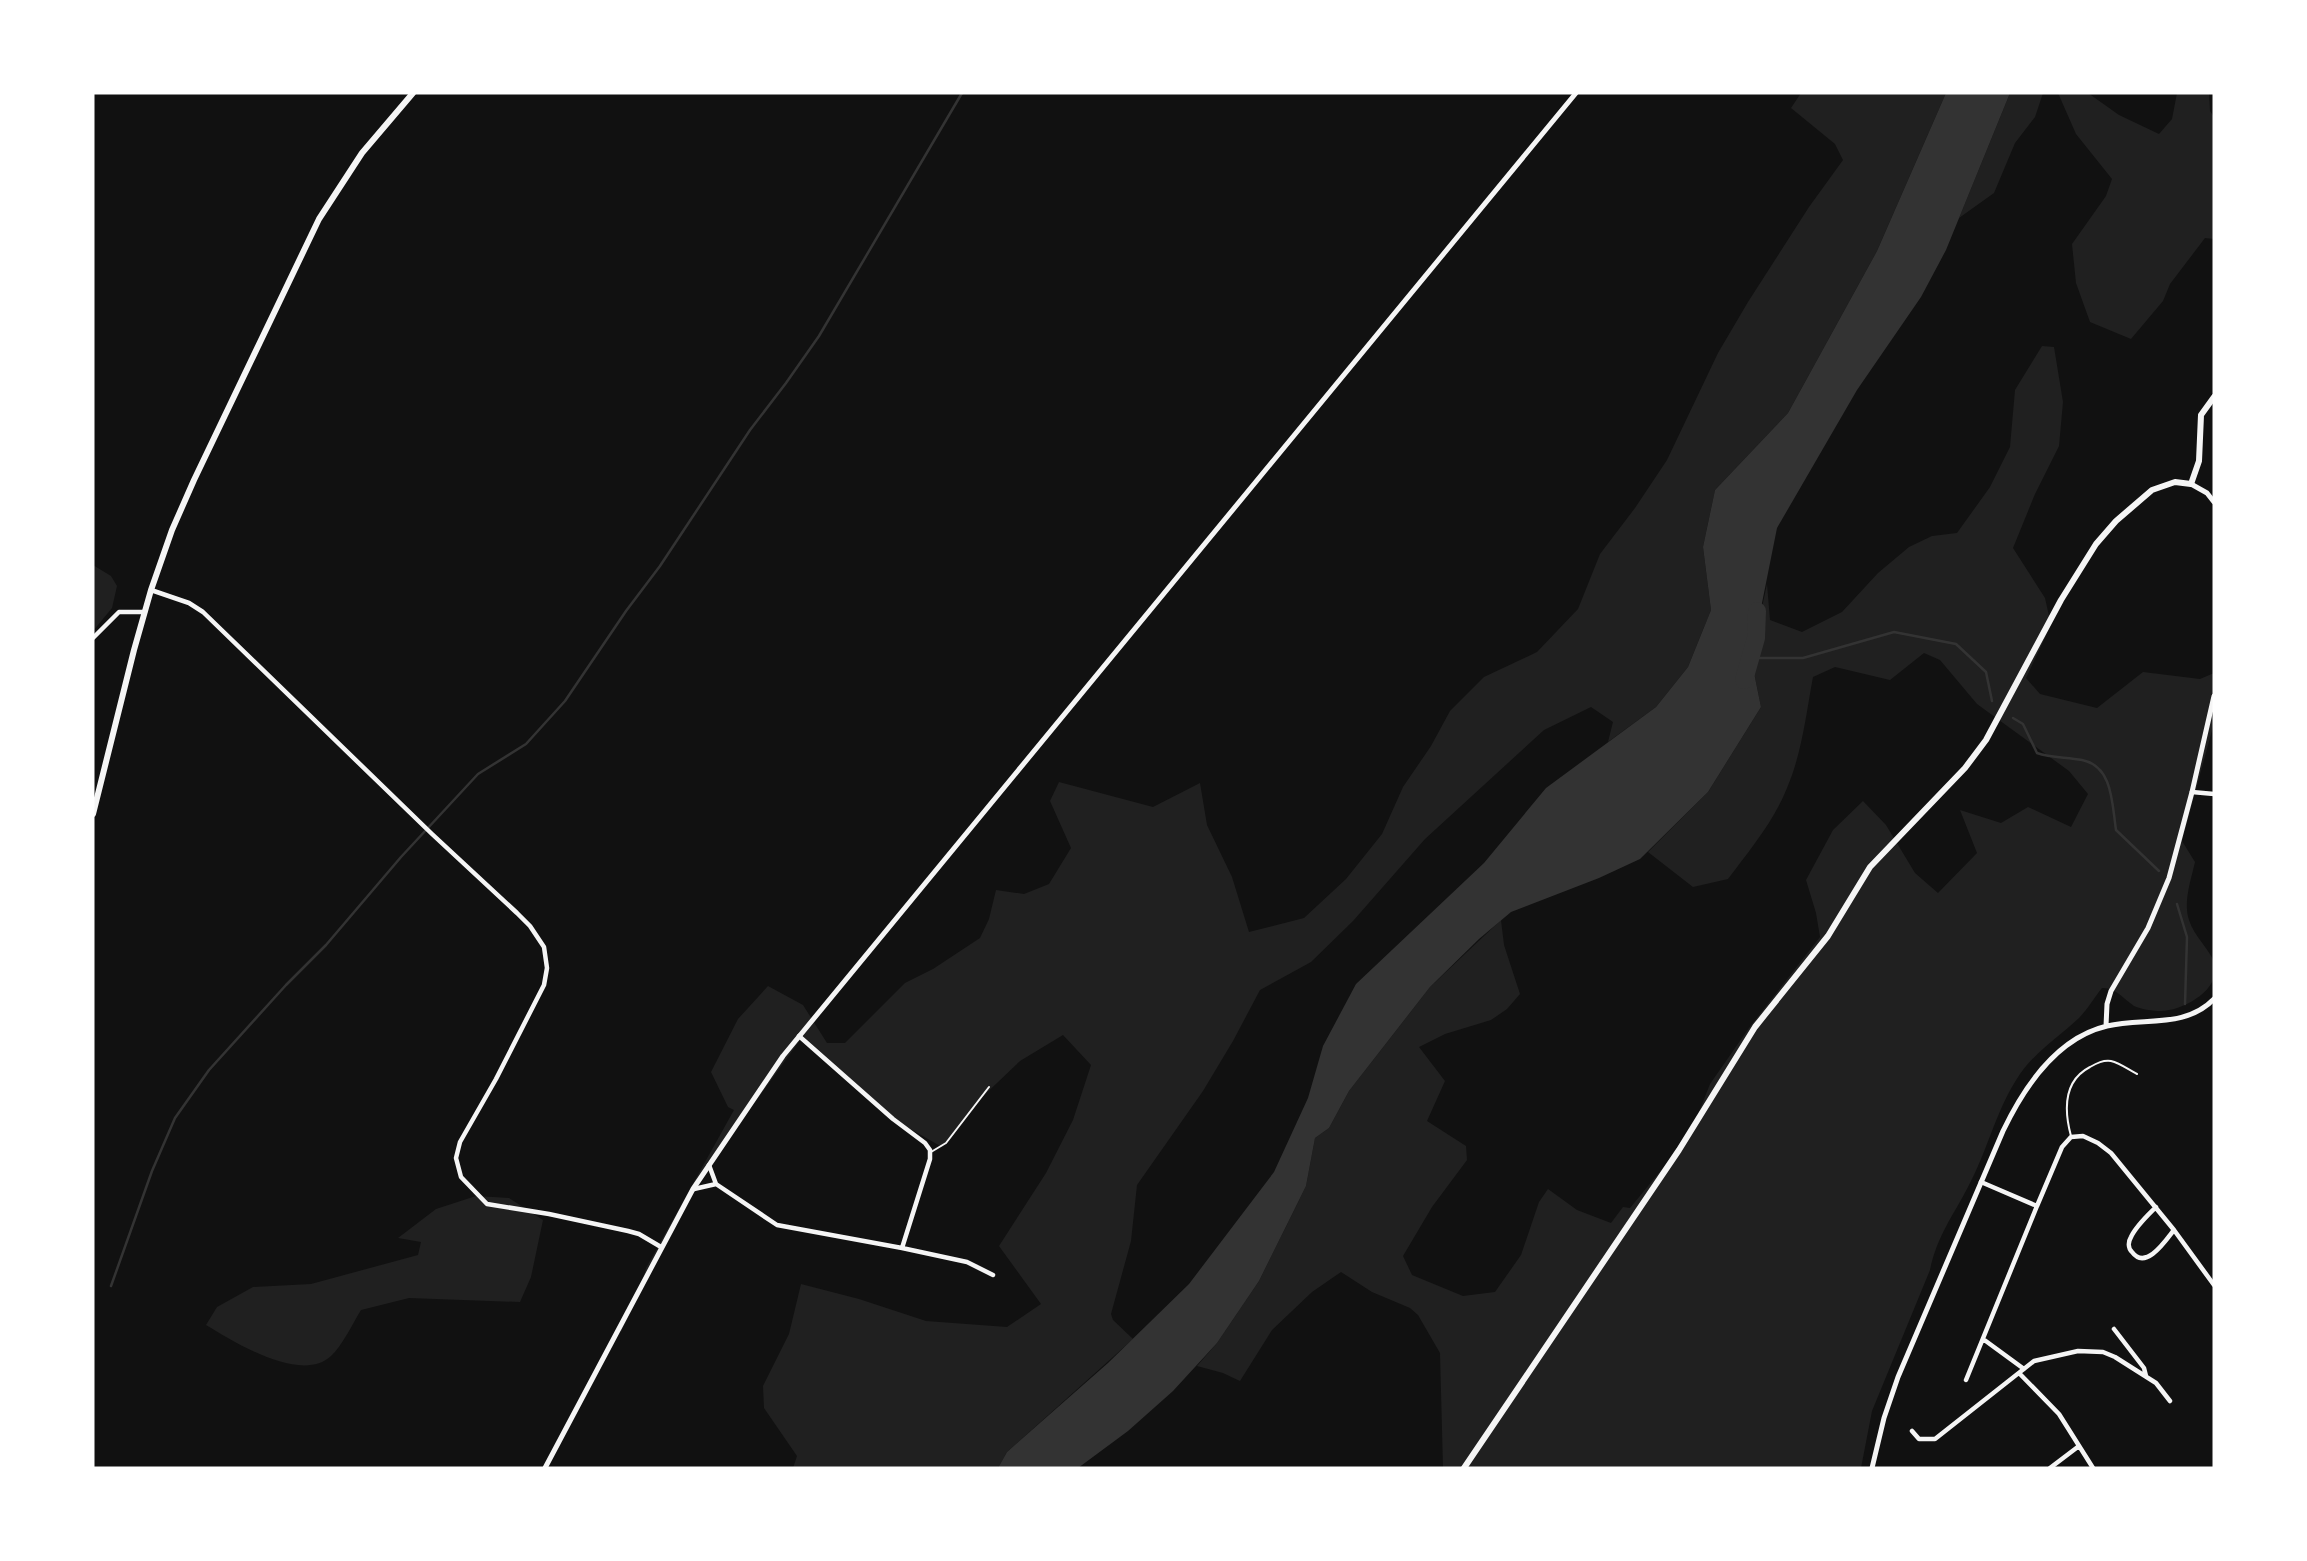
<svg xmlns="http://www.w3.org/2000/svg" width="2307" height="1561" viewBox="0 0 2307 1561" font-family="'Exo 2',sans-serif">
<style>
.green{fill:#202020}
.water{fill:#333}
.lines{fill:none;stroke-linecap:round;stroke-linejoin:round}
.stream{stroke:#333;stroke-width:2.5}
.river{stroke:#333;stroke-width:18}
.service{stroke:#f5f5f5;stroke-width:2}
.minor{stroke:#f5f5f5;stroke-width:4.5}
.tertiary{stroke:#f5f5f5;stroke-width:5}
.secondary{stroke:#f5f5f5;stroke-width:6}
</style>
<rect width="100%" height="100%" fill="#111"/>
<path class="green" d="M1801 93H1946L1877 251 1788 413 1715 490 1703 547 1711 610 1688 667 1656 707 1608 742 1613 722 1591 707 1544 730 1425 839 1353 921 1311 962 1260 990 1233 1041 1203 1091 1137 1185 1131 1241 1111 1314 1113 1320 1133 1339 1007 1452 998 1468H793L797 1456 764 1408 763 1386 789 1334 801 1284 859 1299 926 1321 1007 1327 1041 1304 999 1246 1046 1173 1073 1120 1091 1065 1063 1035 1020 1061 977 1102 942 1147 900 1123 803 1036 731 1135 667 1233 621 1332 620 1329 644 1276 646 1268 734 1110 728 1107 711 1072 738 1019 768 986 803 1005 827 1043H845L905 983 933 969 980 938 989 919 996 890 1024 894 1049 884 1071 848 1050 801 1059 782 1153 807 1200 783 1207 825 1232 877 1249 932 1304 918 1346 879 1382 834 1403 787 1431 746 1450 711 1484 677 1537 652 1578 609 1600 554 1635 508 1667 460 1718 353 1748 302 1809 207 1843 160 1835 144 1791 108Z
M2010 93H2043L2035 117 2015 143 1994 193 1959 218Z
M2058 93H2088L2119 115 2159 134 2172 119 2177 93H2209L2210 111 2214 117V239L2205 238 2170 284 2163 301 2131 339 2090 322 2076 283 2072 244 2106 196 2112 179 2076 134Z
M2042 346 2054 347 2063 402 2059 446 2035 494 2013 548 2045 598 2051 625 2026 678 2040 694 2097 708 2143 672 2200 679 2214 673V723L2182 841 2195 862C2191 880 2183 902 2189 920 2194 936 2210 950 2214 962 2223 989 2183 1011 2161 1011 2153 1011 2140 1009 2134 1006 2124 999 2115 987 2102 988 2094 998 2087 1010 2079 1018 2059 1037 2036 1051 2020 1074 1996 1109 1988 1150 1968 1187 1953 1216 1937 1236 1930 1270L1872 1411 1861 1468H1443L1440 1353 1418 1315 1410 1308 1372 1292 1341 1272 1312 1292 1272 1330 1240 1381 1223 1373 1197 1366 1217 1343 1259 1281 1306 1186 1315 1138 1329 1128 1349 1091 1430 987 1501 920 1504 945 1520 994 1507 1009 1491 1020 1445 1034 1419 1047 1445 1081 1427 1121 1466 1146 1467 1160 1432 1207 1403 1256 1412 1275 1463 1296 1495 1292 1521 1255 1539 1202 1548 1189 1577 1210 1611 1223 1623 1207 1630 1208 1667 1163 1697 1117 1710 1084 1749 1028 1820 937 1816 913 1806 880 1833 830 1863 801 1886 825 1915 873 1938 893 1977 853 1960 810 2001 823 2028 807 2071 827 2088 794 2069 771 1977 704 1940 660 1924 653 1890 680 1835 667 1813 677C1806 714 1802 753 1787 788 1774 821 1749 851 1728 879L1693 887 1648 852 1708 792 1761 707 1751 658 1767 584 1770 620 1802 632 1842 612 1878 573 1909 547 1932 536 1957 533 1990 487 2010 447 2015 390Z
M93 565 111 576 117 586 112 608 93 631Z
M476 1196 509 1198 543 1220 531 1277 520 1302 409 1298 361 1310C353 1323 342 1346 331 1356 301 1384 234 1342 206 1325L217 1307 253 1287 311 1284 418 1255 421 1242 398 1238 436 1209Z"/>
<path class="water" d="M1946 93H2010L1946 250 1921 297 1857 390 1777 528 1751 658 1761 707 1708 792 1640 859 1599 878 1511 912 1479 939 1430 987 1349 1091 1329 1128 1315 1138 1306 1186 1259 1281 1217 1343 1173 1391 1128 1431 1078 1468H998L1007 1452 1108 1363 1189 1284 1274 1172 1308 1098 1323 1046 1356 984 1484 863 1546 788 1656 707 1688 667 1711 610 1703 547 1715 490 1788 413 1877 251Z"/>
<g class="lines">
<path class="stream" d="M1751 658H1803L1894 632 1956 644 1986 672 1992 701
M2013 718 2023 724 2037 753C2051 758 2067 757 2082 760 2113 766 2112 804 2116 830L2159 871
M2177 904 2187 937 2185 1004
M111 1286 152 1171 175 1118 209 1070 286 985 326 945 401 857 478 774 526 744 565 701 626 611 660 566 750 430 786 383 819 336 962 93"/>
<path class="river" d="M1744 680 1756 638 1757 611"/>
<path class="service" d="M2071 1136C2064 1110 2063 1081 2090 1067 2097 1063 2103 1060 2111 1061 2120 1063 2129 1070 2137 1074
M931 1152 946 1143 989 1087"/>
<path class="minor" d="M151 590 189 603 203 612 432 834 517 913 530 926 544 947 547 968 544 985 496 1079 460 1142 456 1158 461 1177 487 1204 549 1214 628 1231 639 1234 661 1247
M93 638 119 612H145
M2192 792 2214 794
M709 1165 716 1184 777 1225 902 1248 930 1159V1150L925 1143 893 1119 799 1036
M694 1189 716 1184
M2037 1206 2062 1147 2071 1137 2083 1136 2098 1143 2111 1153 2174 1230 2214 1285
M2156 1207C2147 1216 2136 1226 2131 1237 2128 1242 2128 1248 2132 1252 2146 1271 2166 1240 2174 1230
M902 1248 967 1262 993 1275
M2114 1329 2144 1368 2146 1376
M1983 1339 2024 1369
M2019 1373 2059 1414 2093 1468
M1966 1380 2037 1206 1981 1182
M1912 1431 1919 1439H1935L2034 1361 2078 1351 2103 1352 2115 1357 2156 1383 2170 1401
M2050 1468 2079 1446"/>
<path class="tertiary" d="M2191 484 2207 493 2214 502
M2106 1026 2107 1004 2111 991 2148 928 2169 878 2192 792 2214 696
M545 1468 693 1189 783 1056 1576 93
M1872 1468 1884 1418 1898 1377 2003 1131C2024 1087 2056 1038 2107 1026 2143 1017 2185 1029 2214 999"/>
<path class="secondary" d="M93 814 134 650 151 590 172 530 194 480 319 219 362 153 413 93
M1464 1468 1679 1150 1755 1027 1828 936 1870 867 1965 768 1986 740 2061 600 2096 544 2116 521 2152 490 2175 482 2191 484 2199 461 2201 415 2214 397"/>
</g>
<rect width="2307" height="1561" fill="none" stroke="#ffffff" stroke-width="189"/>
</svg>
